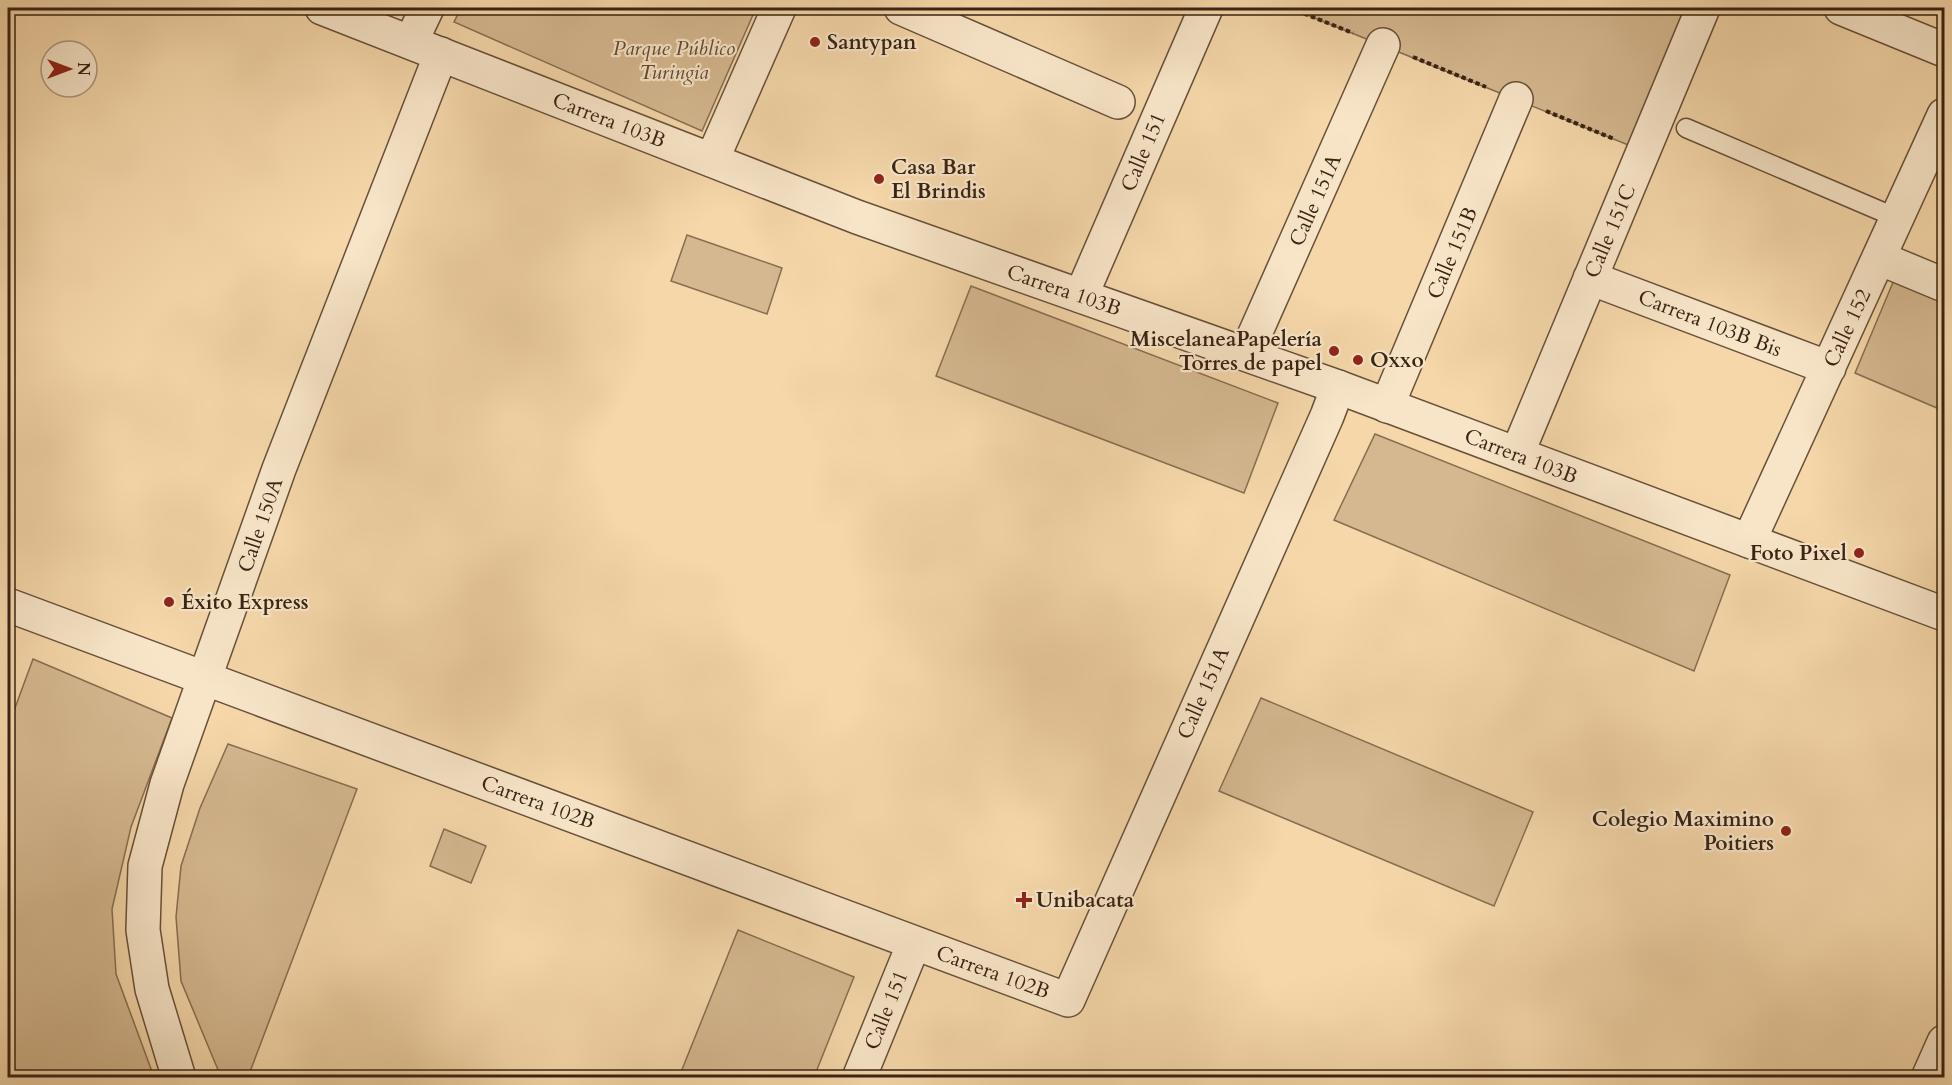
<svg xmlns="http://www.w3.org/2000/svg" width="1952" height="1085" viewBox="0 0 1952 1085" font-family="Cardo,serif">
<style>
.green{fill:#d5b890;stroke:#876e52;stroke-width:1.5}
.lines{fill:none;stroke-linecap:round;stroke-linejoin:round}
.service-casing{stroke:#68503a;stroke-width:21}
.minor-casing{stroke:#68503a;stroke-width:36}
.tertiary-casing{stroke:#68503a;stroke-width:36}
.path{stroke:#392314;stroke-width:4;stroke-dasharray:4.5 3;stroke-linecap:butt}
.service{stroke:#f8e5c8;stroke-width:18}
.minor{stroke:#f8e5c8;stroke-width:33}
.tertiary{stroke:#f8e5c8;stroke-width:33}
.poi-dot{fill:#8f2418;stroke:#f8e5c8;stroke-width:2}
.labels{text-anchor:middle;stroke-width:4.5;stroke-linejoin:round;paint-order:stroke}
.poi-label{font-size:21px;font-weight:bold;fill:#392314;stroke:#f8e5c8;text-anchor:start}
.park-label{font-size:21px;font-style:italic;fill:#604833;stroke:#f8e5c8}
.street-label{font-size:21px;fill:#392314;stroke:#f8e5c8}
</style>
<rect width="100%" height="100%" fill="#f5d7aa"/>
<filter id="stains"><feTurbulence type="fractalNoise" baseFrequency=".00333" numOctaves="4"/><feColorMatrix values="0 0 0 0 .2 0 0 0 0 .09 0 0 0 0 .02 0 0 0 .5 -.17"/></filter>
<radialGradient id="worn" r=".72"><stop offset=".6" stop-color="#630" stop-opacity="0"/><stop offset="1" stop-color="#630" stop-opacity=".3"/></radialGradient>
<path class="green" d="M461 8H756L702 131 454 22Z
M1290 8H1703L1643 151Z
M687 235 782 268 767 314 671 281Z
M1894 280 1944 301V411L1855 373Z
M971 286 1278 403 1244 493 936 376Z
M1375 434 1730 575 1694 671 1334 520Z
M33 659 172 718 131 827 112 909 116 974 154 1077H8V727Z
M1261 698 1533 812 1494 906 1219 791Z
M228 744 357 789 248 1077H221L181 981 176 917 181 866 200 808Z
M444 829 486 846 471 883 430 866Z
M738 930 854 977 814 1077H679Z"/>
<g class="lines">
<defs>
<path id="service" d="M1686 128 1897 218"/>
<path id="minor" d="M901 8 1118 102
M1841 8 1944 50
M712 160 779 8
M1879 258 1944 285
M1590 278 1829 368
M1081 296 1206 8
M1246 354 1383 45
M1387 406 1516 99
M1517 454 1703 8
M1749 541 1944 115
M8 605 1068 1000 1327 416 1338 387
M179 1078 152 989 143 930 145 866 167 784 279 469 441 54
M859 1078 914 943
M1928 1078 1944 1042"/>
<path id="tertiary" d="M322 8 857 217 1338 387 1944 614
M411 42 427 8"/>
</defs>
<use href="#service" class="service-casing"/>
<use href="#minor" class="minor-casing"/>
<use href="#tertiary" class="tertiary-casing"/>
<path class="path" d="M1290 8 1353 33
M1413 57 1486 87
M1546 111 1614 139"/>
<use href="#service" class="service"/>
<use href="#minor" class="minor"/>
<use href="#tertiary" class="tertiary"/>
</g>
<g class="poi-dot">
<circle cx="815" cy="42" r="6"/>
<circle cx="879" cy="179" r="6"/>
<circle cx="1334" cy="351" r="6"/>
<circle cx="1358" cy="360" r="6"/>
<circle cx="1859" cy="553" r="6"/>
<circle cx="169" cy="602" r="6"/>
<circle cx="1786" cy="831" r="6"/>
<path d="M1021 891h6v6h6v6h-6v6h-6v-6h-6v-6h6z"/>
</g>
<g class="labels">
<g class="poi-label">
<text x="827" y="49">Santypan</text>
<text x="891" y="174">Casa Bar<tspan x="891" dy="24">El Brindis</tspan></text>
<text x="1322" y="346" text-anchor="end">MiscelaneaPapelería<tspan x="1322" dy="24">Torres de papel</tspan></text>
<text x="1370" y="367">Oxxo</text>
<text x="1847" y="560" text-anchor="end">Foto Pixel</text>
<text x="181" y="609">Éxito Express</text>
<text x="1774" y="826" text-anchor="end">Colegio Maximino<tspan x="1774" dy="24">Poitiers</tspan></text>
<text x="1036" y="907">Unibacata</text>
</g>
<g class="park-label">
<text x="674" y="55">Parque Público<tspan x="674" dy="24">Turingia</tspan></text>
</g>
<g class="street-label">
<text transform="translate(609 120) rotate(21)" y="7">Carrera 103B</text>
<text transform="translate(1143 152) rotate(-67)" y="7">Calle 151</text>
<text transform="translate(1315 200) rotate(-66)" y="7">Calle 151A</text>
<text transform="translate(1610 231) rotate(-67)" y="7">Calle 151C</text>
<text transform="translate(1452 253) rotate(-67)" y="7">Calle 151B</text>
<text transform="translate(1064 290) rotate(19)" y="7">Carrera 103B</text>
<text transform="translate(1710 323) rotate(21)" y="7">Carrera 103B Bis</text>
<text transform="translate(1847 328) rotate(-65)" y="7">Calle 152</text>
<text transform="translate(1521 456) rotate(21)" y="7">Carrera 103B</text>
<text transform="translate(260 525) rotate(-71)" y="7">Calle 150A</text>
<text transform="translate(1203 693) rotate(-66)" y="7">Calle 151A</text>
<text transform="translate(538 802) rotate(20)" y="7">Carrera 102B</text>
<text transform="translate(993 972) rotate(20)" y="7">Carrera 102B</text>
<text transform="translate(886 1010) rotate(-68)" y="7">Calle 151</text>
</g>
</g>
<rect width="1952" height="1085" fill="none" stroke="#f5d7aa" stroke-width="30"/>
<rect x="9" y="9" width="1934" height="1067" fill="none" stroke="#392314" stroke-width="3"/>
<rect x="15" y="15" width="1922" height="1055" fill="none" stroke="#392314" stroke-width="1.5"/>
<g transform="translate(69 69) rotate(90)"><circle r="28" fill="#f8e5c8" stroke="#ac9780" stroke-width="1.5"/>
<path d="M0-4.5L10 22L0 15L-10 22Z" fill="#8f2418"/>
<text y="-9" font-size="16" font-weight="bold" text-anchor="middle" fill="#392314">N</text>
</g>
<rect width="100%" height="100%" filter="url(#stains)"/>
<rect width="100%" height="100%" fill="url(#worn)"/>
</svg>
